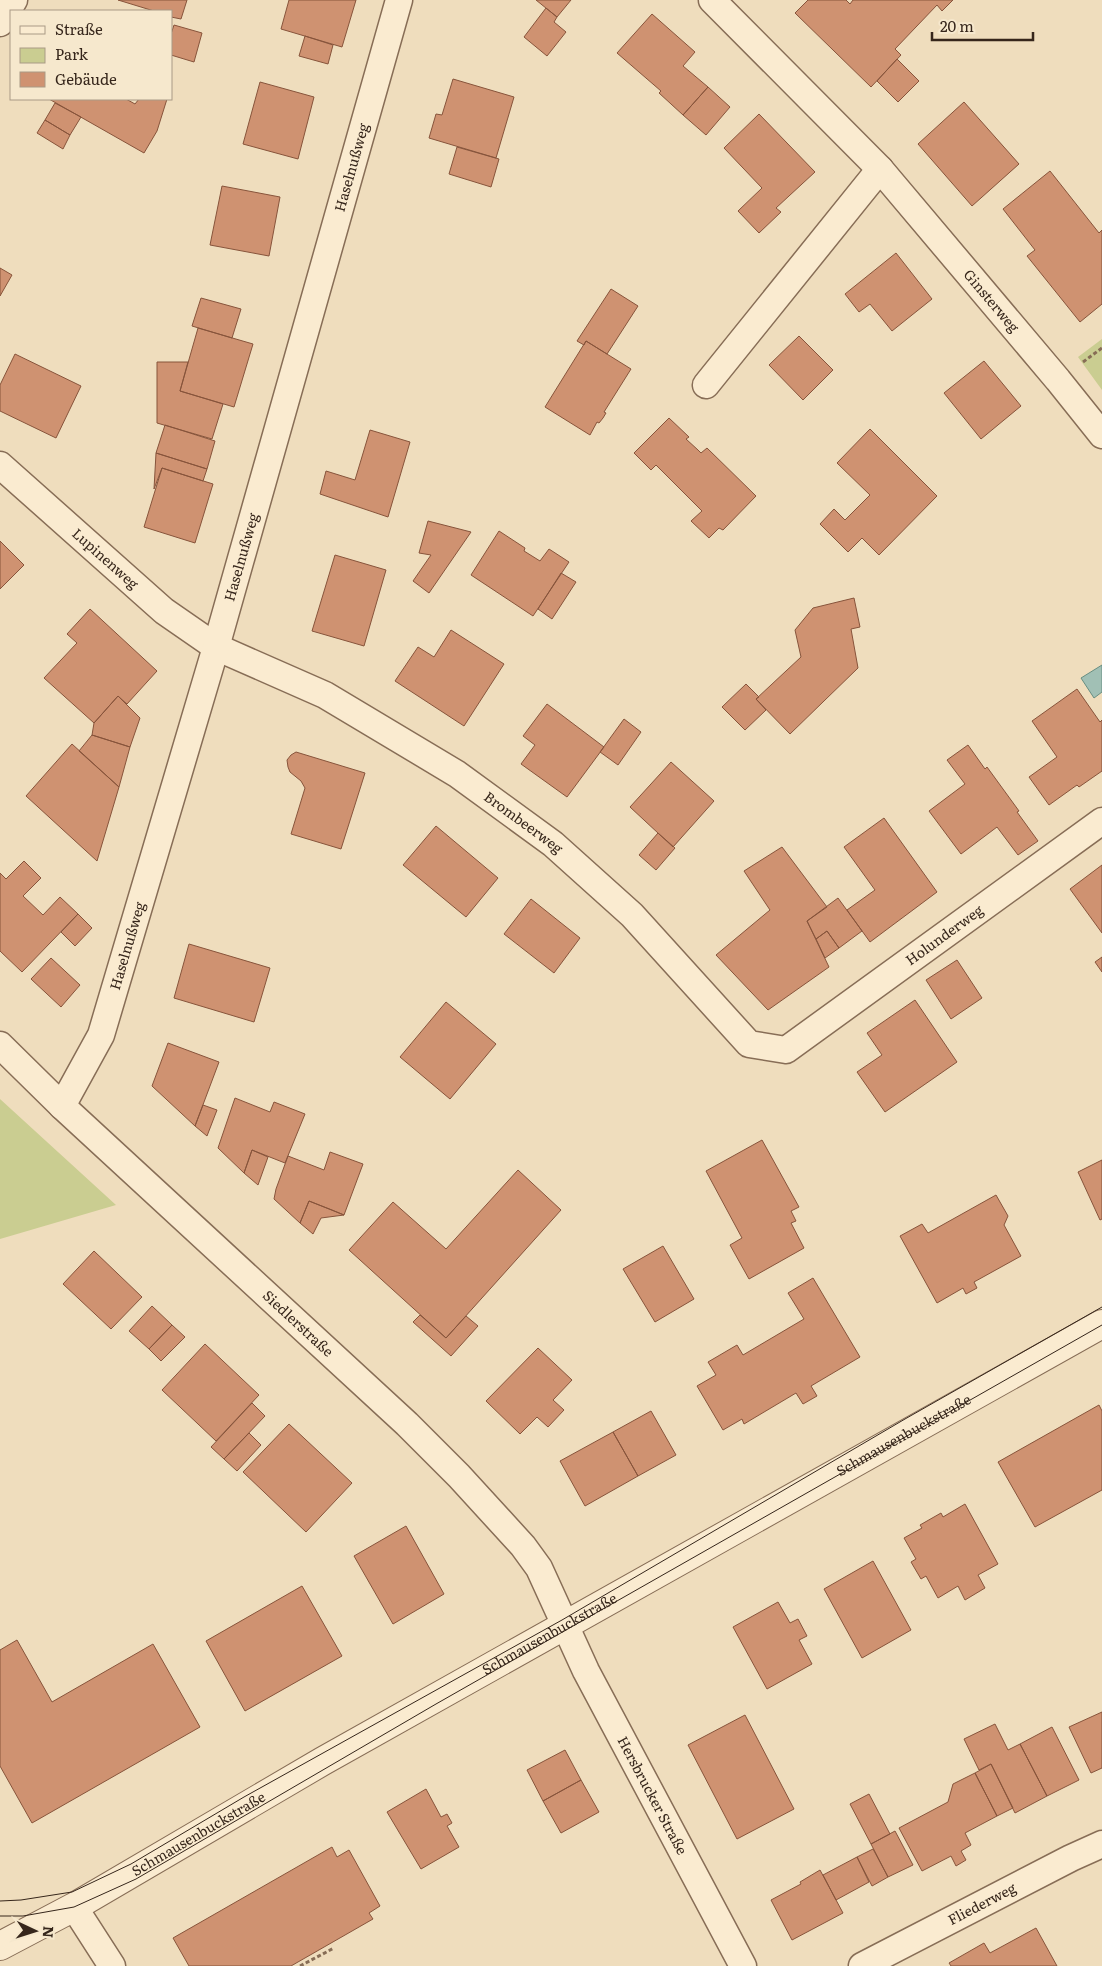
<svg xmlns="http://www.w3.org/2000/svg" width="1102" height="1966" viewBox="0 0 1102 1966" font-family="Literata,serif">
<style>
.green{fill:#cacd91}
.water{fill:#a1c0b5;stroke:#688e82}
.building{fill:#cf9271;stroke:#87543b}
.lines{fill:none;stroke-linecap:round;stroke-linejoin:round}
.minor-casing{stroke:#876d56;stroke-width:29}
.tertiary-casing{stroke:#876d56;stroke-width:30}
.path{stroke:#876d56;stroke-width:3;stroke-dasharray:4 2.5;stroke-linecap:butt}
.minor{stroke:#faebd0;stroke-width:26}
.tertiary{stroke:#faebd0;stroke-width:28}
.tram{stroke:#36261b;stroke-width:1}
.labels{text-anchor:middle;stroke-width:4;stroke-linejoin:round;paint-order:stroke}
.street-label{font-size:14px;fill:#36261b;stroke:#f6e8cd}
</style>
<rect width="100%" height="100%" fill="#efddbd"/>
<path class="green" d="M1102 339V390L1078 357Z
M0 1099 116 1205 0 1239Z"/>
<path class="water" d="M1102 665V692L1094 698 1081 678Z"/>
<path class="building" d="M118 0H187L181 19 171 17V11H154Z
M289 0H356L342 47 281 29Z
M536 0H571L557 17Z
M808 0H846L850 4 853 0H953L942 11 937 5 895 49 901 55 871 87 795 13Z
M546 8 557 17 554 22 566 32 547 56 524 37Z
M652 14 695 52 683 66 708 87 683 115 659 93 661 91 617 53Z
M174 25 202 33 194 62 171 55V34Z
M305 36 333 45 328 64 299 56Z
M897 59 919 81 898 102 877 81Z
M453 79 514 97 496 158 429 138 436 114 442 115Z
M260 82 314 97 298 159 243 144Z
M708 87 730 107 706 135 683 115Z
M49 99H126L135 104 139 99H167L157 131 144 153Z
M964 102 1019 164 972 206 918 144Z
M55 103 81 117 70 135 45 120Z
M759 114 815 172 776 208 781 212 759 233 738 211 762 188 724 148Z
M45 120 70 135 63 149 37 133Z
M457 147 499 159 491 187 449 174Z
M1050 171 1099 233 1102 230V304L1080 322 1027 256 1035 250 1003 209Z
M222 186 280 197 269 256 210 245Z
M896 253 932 299 892 331 870 304 859 312 845 294Z
M0 268 12 275 0 296Z
M611 289 638 306 607 354 586 341 584 345 577 341Z
M201 298 241 309 232 338 192 326Z
M198 328 253 344 234 407 180 391Z
M799 336 833 370 803 400 769 365Z
M586 341 631 369 604 412 606 413 603 418 599 423 597 422 590 435 545 407Z
M15 354 81 386 56 438 0 411V385Z
M984 361 1021 406 981 439 944 393Z
M157 362H188L180 391 223 404 212 439 157 423Z
M669 418 689 437 686 439 698 450 701 453 707 448 756 496 723 530 719 528 709 538 691 521 702 511 656 465 651 470 634 453Z
M165 425 215 441 207 469 156 453Z
M870 429 937 496 879 555 862 538 848 552 820 524 834 509 845 520 870 495 837 463Z
M370 430 410 442 388 517 320 494 326 471 355 480Z
M156 453 207 469 203 481 162 468 154 489Z
M162 468 213 484 195 543 144 527Z
M428 521 471 532 429 593 413 581 431 555 419 553Z
M499 531 525 548 524 551 540 561 549 549 569 562 533 616 471 575Z
M0 541 24 565 0 589Z
M335 555 386 570 364 646 312 631Z
M561 573 576 582 552 619 538 609Z
M854 598 860 627 851 629 858 668 790 734 756 699 801 657 795 630 813 608Z
M90 609 157 671 127 704 118 696 94 723 44 678 77 643 67 634Z
M451 630 504 664 464 726 395 681 418 647 434 657Z
M746 684 759 697 756 699 766 710 745 730 722 707Z
M1077 689 1100 722 1102 720V771L1079 787 1077 785 1049 805 1029 777 1057 757 1032 721Z
M118 696 140 718 130 747 92 735 94 723Z
M547 704 604 747 567 797 521 764 535 745 523 736Z
M624 719 641 732 618 765 600 752Z
M92 735 130 747 119 787 79 751Z
M72 744 119 787 97 861 26 796Z
M968 745 985 769 987 767 1019 811 1017 812 1038 841 1018 855 997 827 961 854 929 811 965 784 947 760Z
M296 752 365 773 341 849 291 834 305 788 301 781 290 772 288 767 287 760 291 755Z
M671 762 714 801 673 847 630 807Z
M884 818 937 892 870 942 847 910 875 890 844 847Z
M436 826 498 878 466 917 403 865Z
M658 833 675 848 656 870 639 855Z
M782 847 827 907 807 921 829 967 768 1010 716 955 770 910 744 871Z
M24 861 41 878 23 896 43 915 60 897 78 914 22 972 0 951V873L6 879Z
M1102 865V933L1070 889Z
M838 898 862 931 839 948 827 931 816 939 807 921Z
M531 899 580 938 554 973 504 934Z
M78 914 92 928 75 946 61 932Z
M827 931 839 948 825 958 816 939Z
M189 944 270 968 254 1022 174 998Z
M1102 957V972L1095 962Z
M51 958 80 985 61 1007 31 979Z
M957 960 982 998 951 1019 926 980Z
M915 1000 957 1062 885 1112 857 1072 882 1055 867 1033Z
M446 1002 496 1044 450 1099 400 1057Z
M168 1043 219 1062 195 1126 152 1086Z
M235 1098 270 1112 274 1102 305 1114 285 1163 252 1150 244 1173 218 1148Z
M203 1105 217 1110 207 1136 195 1126Z
M762 1140 799 1207 791 1211 796 1221 791 1223 804 1248 749 1279 730 1245 742 1238 706 1171Z
M252 1150 268 1157 258 1185 244 1173Z
M330 1152 363 1164 344 1215 309 1201 300 1223 274 1199 276 1189 288 1156 324 1170Z
M1102 1160V1219L1100 1220 1078 1172Z
M518 1170 561 1210 446 1338 349 1250 393 1202 446 1249Z
M996 1195 1008 1216 1004 1225 1021 1256 974 1282 977 1288 966 1294 963 1288 937 1303 900 1236 922 1224 928 1233Z
M309 1201 332 1210 344 1215 321 1218 313 1234 300 1223Z
M663 1246 694 1299 655 1322 623 1269Z
M94 1251 142 1297 111 1329 63 1284Z
M813 1278 860 1357 811 1386 817 1396 803 1404 796 1393 744 1424 742 1419 723 1430 697 1386 716 1375 708 1362 737 1345 743 1355 804 1319 788 1293Z
M152 1306 172 1325 149 1349 129 1331Z
M420 1315 446 1338 466 1316 478 1326 451 1356 413 1322Z
M172 1325 185 1337 161 1361 149 1349Z
M205 1344 259 1395 216 1441 162 1390Z
M538 1348 572 1380 553 1400 564 1410 548 1427 537 1417 520 1434 486 1401Z
M252 1403 265 1416 224 1459 211 1447Z
M1099 1405 1102 1411V1490L1035 1527 998 1462Z
M651 1411 676 1455 638 1476 613 1432Z
M289 1424 352 1483 306 1532 243 1472Z
M613 1432 638 1476 585 1506 560 1461Z
M249 1433 261 1445 237 1471 224 1459Z
M965 1504 998 1564 978 1575 985 1588 965 1600 958 1586 938 1598 926 1576 921 1579 911 1562 916 1559 904 1538 922 1528 920 1525 941 1513 943 1517Z
M406 1526 444 1594 393 1624 354 1556Z
M873 1561 911 1630 862 1658 824 1589Z
M302 1586 342 1656 245 1711 206 1641Z
M778 1602 790 1623 798 1619 807 1636 799 1640 812 1664 767 1689 733 1627Z
M17 1640 52 1702 153 1644 200 1727 32 1823 0 1766V1650Z
M1102 1712V1768L1091 1773 1069 1727Z
M745 1715 794 1809 737 1839 688 1745Z
M995 1724 1008 1750 1020 1744 1047 1796 1015 1813 991 1764 979 1770 964 1739Z
M1052 1727 1079 1780 1047 1796 1020 1744Z
M565 1750 581 1780 543 1801 527 1770Z
M991 1764 1013 1808 997 1816 975 1773Z
M975 1773 997 1816 965 1833 971 1845 961 1851 966 1860 956 1866 951 1856 922 1871 899 1828 948 1802 953 1784Z
M581 1780 599 1812 561 1833 543 1801Z
M426 1789 441 1817 447 1814 452 1823 447 1826 459 1847 421 1869 387 1812Z
M869 1794 890 1834 871 1844 850 1804Z
M895 1831 913 1865 888 1877 871 1844Z
M332 1847 337 1857 349 1850 380 1906 369 1913 373 1919 291 1966H189L173 1938Z
M873 1849 888 1877 872 1886 857 1857Z
M857 1857 869 1882 836 1900 823 1875Z
M820 1870 843 1913 792 1940 771 1900 801 1884 800 1882Z
M1036 1928 1057 1966H951L949 1963 984 1943 990 1953Z"/>
<g class="lines">
<defs>
<g id="minor">
<path id="s1" d="M712 0 880 169 1058 380 1102 435"/>
<path d="M0 23 14 0"/>
<path d="M706 385 880 169"/>
<path id="s2" d="M0 465 164 611 216 647 325 695 457 774 553 844 632 915 749 1044 786 1050 1102 821"/>
<path id="s3" d="M0 1045 62 1106 407 1424 459 1476 523 1546 539 1568 586 1671 743 1966"/>
<path id="s4" d="M62 1106 101 1035 216 647 399 0"/>
<path d="M74 1907 112 1966"/>
<path id="s5" d="M862 1966 1071 1858 1102 1844"/>
</g>
<g id="tertiary">
<path id="s6" d="M0 1946 74 1907 323 1761 1102 1324"/>
</g>
</defs>
<use href="#minor" class="minor-casing"/>
<use href="#tertiary" class="tertiary-casing"/>
<path class="path" d="M1083 362 1102 348
M300 1966 334 1948"/>
<use href="#minor" class="minor"/>
<use href="#tertiary" class="tertiary"/>
<path class="tram" d="M0 1901 21 1900 72 1892 131 1864 244 1797 562 1620 905 1419 1102 1307
M0 1916H23L74 1907 136 1879 436 1704 1102 1325"/>
</g>
<g class="labels">
<g class="street-label">
<text dy="5" stroke="none"><textPath href="#s4" startOffset="984">Haselnußweg</textPath></text>
<text dy="5" stroke="none"><textPath href="#s1" startOffset="411">Ginsterweg</textPath></text>
<text dy="5" stroke="none"><textPath href="#s4" startOffset="579">Haselnußweg</textPath></text>
<text dy="5" stroke="none"><textPath href="#s2" startOffset="141">Lupinenweg</textPath></text>
<text dy="5" stroke="none"><textPath href="#s2" startOffset="638">Brombeerweg</textPath></text>
<text dy="5" stroke="none"><textPath href="#s2" startOffset="1188">Holunderweg</textPath></text>
<text dy="5" stroke="none"><textPath href="#s4" startOffset="174">Haselnußweg</textPath></text>
<text dy="5" stroke="none"><textPath href="#s3" startOffset="408">Siedlerstraße</textPath></text>
<text dy="5" stroke="none"><textPath href="#s6" startOffset="1038">Schmausenbuckstraße</textPath></text>
<text dy="5" stroke="none"><textPath href="#s6" startOffset="632">Schmausenbuckstraße</textPath></text>
<text dy="5" stroke="none"><textPath href="#s3" startOffset="1006">Hersbrucker Straße</textPath></text>
<text dy="5" stroke="none"><textPath href="#s6" startOffset="228">Schmausenbuckstraße</textPath></text>
<text dy="5" stroke="none"><textPath href="#s5" startOffset="135">Fliederweg</textPath></text>
</g>
</g>
<rect x="10" y="10" width="162" height="90" fill="#f6e8cd" stroke="#a99a86"/>
<rect x="20" y="26" width="25" height="8" fill="#faebd0" stroke="#a99a86"/>
<text x="55" y="35" font-size="15" fill="#36261b">Straße</text>
<rect x="20" y="48" width="25" height="15" fill="#cacd91" stroke="#a99a86"/>
<text x="55" y="60" font-size="15" fill="#36261b">Park</text>
<rect x="20" y="72" width="25" height="15" fill="#cf9271" stroke="#a99a86"/>
<text x="55" y="85" font-size="15" fill="#36261b">Gebäude</text>
<g transform="translate(35 1931) rotate(94)" stroke="#f6e8cd" stroke-width="4" paint-order="stroke">
<path d="M0-4L9 19L0 12L-9 19Z" fill="#36261b"/>
<text y="-8" font-size="14" font-weight="bold" text-anchor="middle" fill="#36261b">N</text>
</g>
<path d="M932 32v8h101v-8" fill="none" stroke="#36261b" stroke-width="2.5"/>
<text x="940" y="32" font-size="15" fill="#36261b" stroke="#f6e8cd" stroke-width="4" paint-order="stroke">20 m</text>
</svg>
